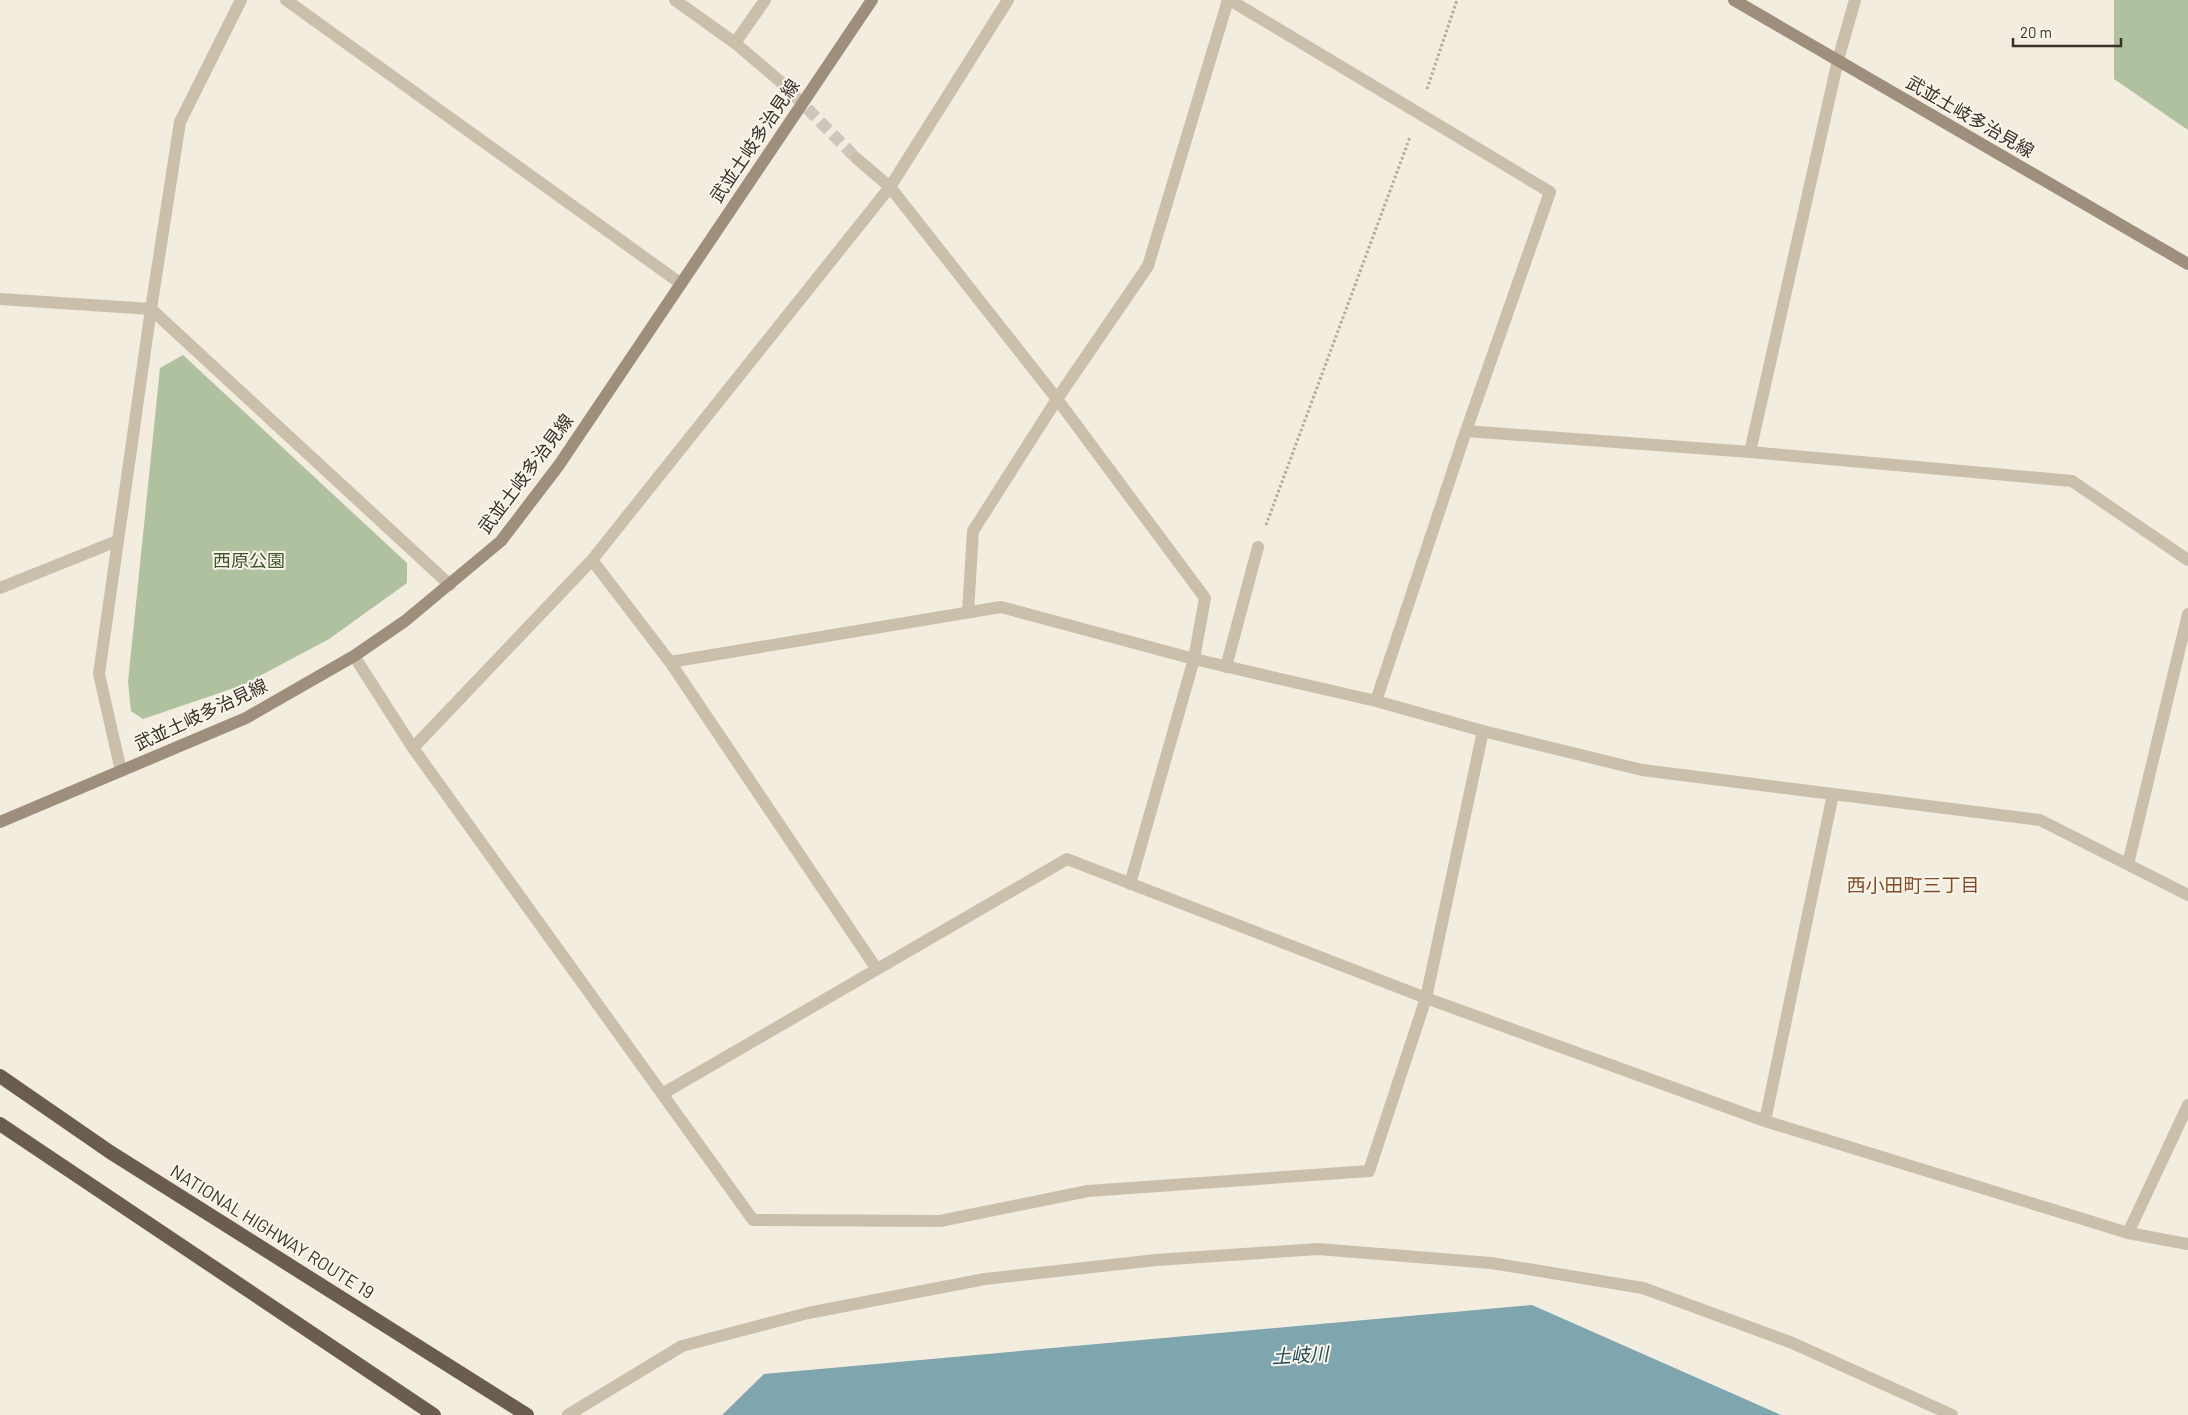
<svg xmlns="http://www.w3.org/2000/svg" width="2188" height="1415" viewBox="0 0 2188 1415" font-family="Barlow,'Noto Sans JP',sans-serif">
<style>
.green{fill:#b0c19f}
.water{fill:#7fa5af}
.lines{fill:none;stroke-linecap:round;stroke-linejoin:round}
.minor-tunnel{stroke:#cdc7bb;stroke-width:12;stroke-dasharray:12 6;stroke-linecap:butt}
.path{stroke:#b6a995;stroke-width:3;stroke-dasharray:2.5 2.5;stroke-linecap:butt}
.minor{stroke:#cabfab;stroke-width:12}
.secondary{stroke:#9e8e7c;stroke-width:12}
.trunk{stroke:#6a5c4e;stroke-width:14}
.labels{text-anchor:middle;stroke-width:4;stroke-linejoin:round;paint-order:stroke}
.street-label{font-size:18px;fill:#38312a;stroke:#faf6ec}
.park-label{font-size:18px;fill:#41562e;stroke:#faf6ec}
.neighbourhood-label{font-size:19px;fill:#854c25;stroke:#faf6ec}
.water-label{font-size:19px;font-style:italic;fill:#204c59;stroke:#faf6ec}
</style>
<rect width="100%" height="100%" fill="#f2eddf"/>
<path class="green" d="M2114 0H2188V130L2114 79Z
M183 355 407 563V583L329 639 243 685 143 719 131 711 128 682 160 368Z"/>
<path class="water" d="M1532 1305 1781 1415H722L764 1374Z"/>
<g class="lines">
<path class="minor-tunnel" d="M782 83 856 158"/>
<path class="path" d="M1427 89 1457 0
M1266 525 1410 137"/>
<path class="minor" d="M286 0 680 283
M675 0 735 43 782 83
M1230 0 1550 192 1466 431 1376 701
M735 43 765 0
M856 158 890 187 1057 399 1205 598 1194 659 1130 884
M0 299 151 309 450 585
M1466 431 1750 452 2072 481 2188 560
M1750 452 1838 60 1855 0
M592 560 890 187 1008 0
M0 588 117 541
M968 612 973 531 1057 399 1148 266 1228 0
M354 656 413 748 753 1220 940 1221 1088 1191 1369 1171 1426 998 1483 731
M670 662 1001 607 1194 659 1376 701 1483 731 1642 770 2040 820 2188 895
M1226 667 1258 547
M413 748 592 560 670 662 876 968
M121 771 99 674 151 309 180 122 241 0
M2128 864 2188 614
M662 1094 1067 859 1426 998 1765 1121 2128 1233 2188 1244
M1765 1121 1833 794
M2128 1233 2188 1105
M568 1415 682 1346 808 1313 985 1279 1156 1260 1318 1249 1491 1263 1643 1288 1790 1342 1952 1415"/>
<path class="secondary" d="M1734 0 2188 264
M0 822 246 718 354 656 405 621 501 541 559 465 872 0"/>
<path class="trunk" d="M0 1076 110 1152 527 1415
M0 1124 434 1415"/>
</g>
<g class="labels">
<g class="street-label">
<text transform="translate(1970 117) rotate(30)" y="6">武並土岐多治見線</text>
<text transform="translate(755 141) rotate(-56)" y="6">武並土岐多治見線</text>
<text transform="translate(526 474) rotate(-53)" y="6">武並土岐多治見線</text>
<text transform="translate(201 715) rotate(-25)" y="6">武並土岐多治見線</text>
<text transform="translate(272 1232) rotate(32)" y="6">NATIONAL HIGHWAY ROUTE 19</text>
</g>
<g class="park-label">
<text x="249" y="567">西原公園</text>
</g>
<g class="neighbourhood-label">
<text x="1913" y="892">西小田町三丁目</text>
</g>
<g class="water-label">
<text transform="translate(1300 1355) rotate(-3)" y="7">土岐川</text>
</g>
</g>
<path d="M2013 38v8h108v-8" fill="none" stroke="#38312a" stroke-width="2.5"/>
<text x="2020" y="38" font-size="15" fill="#38312a" stroke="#faf6ec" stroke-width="4" paint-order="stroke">20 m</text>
</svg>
